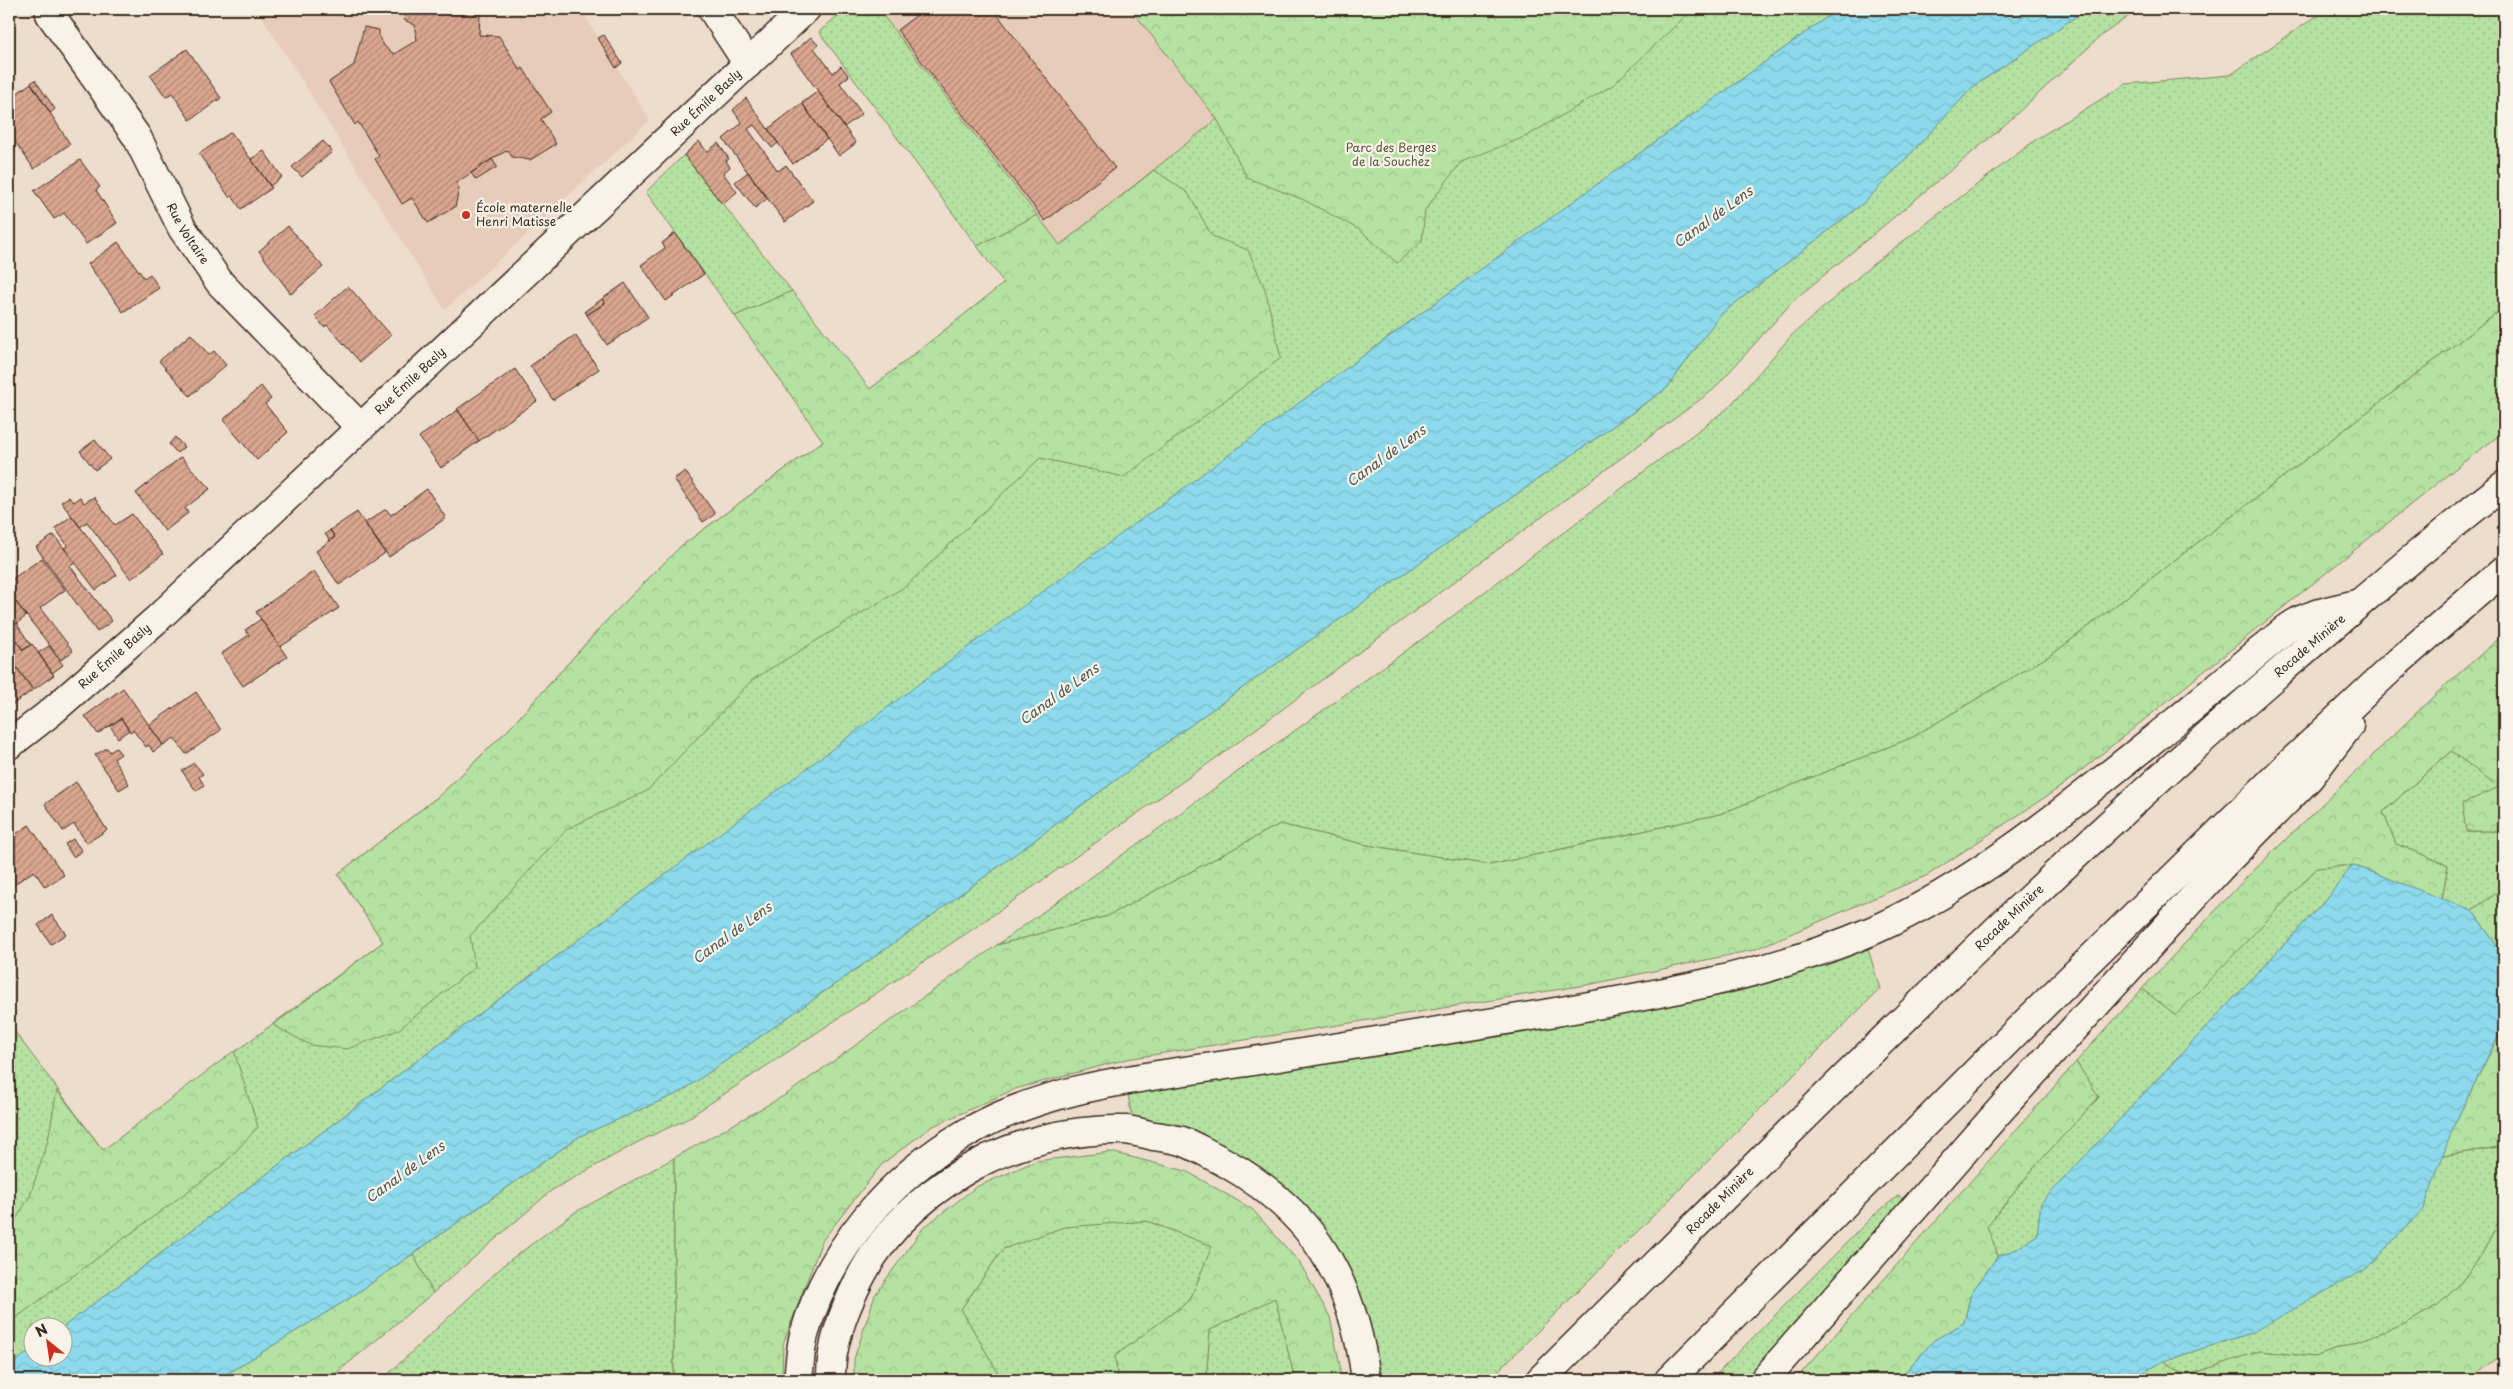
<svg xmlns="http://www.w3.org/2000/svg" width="2513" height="1389" viewBox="0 0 2513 1389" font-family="'Playpen Sans',sans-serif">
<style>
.built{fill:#e8ccba}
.grass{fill:url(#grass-dots);stroke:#78865f}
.forest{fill:url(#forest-crowns);stroke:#78865f}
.water{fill:url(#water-waves);stroke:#6c949a}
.building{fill:url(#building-hatch);stroke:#3b2a1e}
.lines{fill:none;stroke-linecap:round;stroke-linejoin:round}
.street-casing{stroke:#3b2a1e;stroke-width:31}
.highway-casing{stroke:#3b2a1e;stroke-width:31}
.street{stroke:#f7f3e8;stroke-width:28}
.highway{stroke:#f7f3e8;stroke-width:28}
.poi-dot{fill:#c8321e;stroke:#f7f3e8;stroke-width:2}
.labels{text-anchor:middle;stroke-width:4.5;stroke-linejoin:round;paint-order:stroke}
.street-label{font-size:12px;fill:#3b2a1e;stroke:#f7f3e8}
.park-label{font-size:12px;fill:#5a583e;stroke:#f7f3e8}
.poi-label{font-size:12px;fill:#3b2a1e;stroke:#f7f3e8;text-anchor:start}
.water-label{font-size:14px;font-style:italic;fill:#4f5652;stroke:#f7f3e8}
</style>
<defs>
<pattern id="grass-dots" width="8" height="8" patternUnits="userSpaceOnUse" patternTransform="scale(1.25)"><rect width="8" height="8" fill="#b5e2a0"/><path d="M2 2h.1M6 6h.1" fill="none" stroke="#9dc289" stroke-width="1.8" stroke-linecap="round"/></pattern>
<pattern id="forest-crowns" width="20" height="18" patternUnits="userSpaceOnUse" patternTransform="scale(1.25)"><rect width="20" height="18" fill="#b5e2a0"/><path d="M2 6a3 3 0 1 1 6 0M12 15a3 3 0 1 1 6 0" fill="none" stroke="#9dc289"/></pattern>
<pattern id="water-waves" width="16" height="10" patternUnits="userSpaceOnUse" patternTransform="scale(1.25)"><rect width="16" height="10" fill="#8cdaec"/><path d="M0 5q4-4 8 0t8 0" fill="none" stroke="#7abbca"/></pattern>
<pattern id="building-hatch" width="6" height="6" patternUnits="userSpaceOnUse" patternTransform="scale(1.25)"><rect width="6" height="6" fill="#daa68f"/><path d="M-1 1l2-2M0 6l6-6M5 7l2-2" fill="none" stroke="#b28774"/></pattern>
</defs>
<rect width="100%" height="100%" fill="#eedccd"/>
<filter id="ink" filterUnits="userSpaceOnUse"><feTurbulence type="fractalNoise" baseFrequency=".02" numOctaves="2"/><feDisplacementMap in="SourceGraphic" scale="10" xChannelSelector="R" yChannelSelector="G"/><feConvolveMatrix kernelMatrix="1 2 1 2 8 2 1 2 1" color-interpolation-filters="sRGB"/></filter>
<g filter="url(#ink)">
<path class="built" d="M257 9H580L650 120 445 310Z
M878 9H1131L1217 119 1060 245Z"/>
<path class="grass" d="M845 9H878L1037 215 977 246 819 32Z
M1331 9H1838C1241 441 652 884 63 1327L32 1326V1349L9 1367V1024L103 1150 383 942 338 874 440 795 508 730 609 618 680 547 823 441 870 389 1005 283 1060 245 1217 119Z
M2087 9H2139L2102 35 1998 131 1794 300 1713 390 1226 751 976 927 685 1120 640 1141 552 1190 433 1293 413 1254 580 1136 681 1092 911 931 1207 713 1667 388 1720 315 1865 202 1973 87Z
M2327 9H2504V307L2054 653 1911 738 1720 814 1490 865 1367 845 1280 824 1108 916 997 945 1425 637 1728 408 1792 335 1872 265 2038 138 2126 84 2230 75Z
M684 155 792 291 735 316 646 192Z
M2451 751 2499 787 2466 831H2504V888L2472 910 2442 899 2448 865 2396 844 2383 812Z
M2353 865 2324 902 2041 1203 2037 1235 2017 1249 1998 1256 1987 1226 2037 1164 2099 1097 2076 1062 2142 989 2176 1014 2317 868Z
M1867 945 1880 989 1489 1380H1381V1372L1366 1309 1348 1267 1314 1221 1276 1179 1235 1153 1132 1119 1128 1094 1655 1007Z
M2504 1146V1211L2481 1256 2459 1285 2437 1306 2405 1324 2315 1357 2260 1351 2186 1376 2164 1361 2251 1333 2424 1208 2442 1156Z
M674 1158V1380H382L506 1263 574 1213Z
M1899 1195 1906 1203 1750 1380H1711L1874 1215Z
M1147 1221 1213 1246 1190 1300 1115 1356 1118 1380H997V1371L961 1309 1003 1249 1064 1226Z
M1275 1297 1295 1380H1206L1210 1330Z"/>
<path class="forest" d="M1131 9H1693L1613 85 1527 136 1461 162 1425 210 1422 241 1397 263 1360 230 1302 199 1247 178 1217 119Z
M1154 170 1188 193 1212 236 1248 250 1265 289 1281 358 1124 477 1040 458 906 586 752 680 647 791 567 829 470 936 475 967 398 1030 347 1049 310 1045 273 1025 383 942 338 874 440 795 508 730 609 618 680 547 823 441 735 316 792 291 870 389 1004 283 977 246 1037 215 1060 245Z
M2504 307V432L2461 464 2062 786 1928 875 1753 950 1592 984 1127 1059 1015 1089 931 1127 882 1164 822 1241 783 1344 782 1380H674V1158L787 1094 997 945 1108 916 1280 824 1367 845 1490 865 1720 814 1911 738 2054 653Z
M2504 634V831H2466L2462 804 2499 787 2451 751 2383 812 2396 844 2448 865 2442 899 2353 865 2317 868 2176 1015 2142 989 2246 878 2438 692Z
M2504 888V956L2472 910Z
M2504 1025V1146L2442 1156 2454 1125Z
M234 1051 258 1127 221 1167 9 1323V1231L30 1196 48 1140 57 1090 103 1150Z
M2076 1062 2099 1097 2037 1164 1987 1226 1998 1256 1971 1293 1964 1323 1934 1340 1898 1380H1795Z
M1111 1152 1186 1171 1252 1209 1299 1262 1330 1317 1340 1366V1380H1295L1275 1298 1210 1330 1206 1380H1118L1115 1356 1190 1300 1212 1246 1147 1221 1064 1227 1003 1249 961 1309 997 1371V1380H854V1359L875 1295 923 1228 976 1187 1036 1161Z
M2504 1211V1353L2469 1380H2402L2394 1373 2386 1380H2130L2164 1361 2186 1376 2260 1351 2315 1357 2405 1324 2437 1306 2459 1285 2481 1256Z
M413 1254 433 1293 328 1380H217L353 1296Z"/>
<path class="water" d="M1838 9H2087L1973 87 1865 202 1720 315 1667 388 1207 713 911 931 681 1092 580 1136 353 1296 217 1380H9V1367L32 1349V1356H62L63 1327 996 626 1567 206Z
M2353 865 2472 910 2504 956 2503 1026 2454 1125 2424 1208 2366 1269 2251 1333 2164 1361 2130 1380H1898L1934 1340 1964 1323 1971 1293 1998 1256 2017 1249 2037 1235 2041 1203 2324 902Z"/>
<path class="building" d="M407 9H464L480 13 479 35 499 36 520 70 523 68 551 112 541 119 556 144 530 160 512 157 508 150 492 159 456 183 459 189 455 207 428 223 412 198 402 204 375 159 379 156 358 122 355 125 329 82 354 65 364 27 379 30V37L385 47 394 54 417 40 415 25 404 20Z
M925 9H993L1115 168 1045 221 897 30Z
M604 35 622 63 616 68 598 38Z
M811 37 818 45 814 48 833 73 841 66 849 76 840 83 862 114 844 127 791 54Z
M187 49 221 98 190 120 172 93 166 97 150 75Z
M35 80 55 109 50 113 31 83Z
M31 83 70 144 34 169 9 133V99Z
M818 91 856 143 839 156 802 103Z
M746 98 778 143 772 148 754 125 748 129 778 171 786 165 813 201 785 222 723 139 742 123 733 110Z
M802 103 827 139 793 164 768 129Z
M231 132 272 188 241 209 232 196 230 198 199 154Z
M323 141 332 152 302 177 292 167Z
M699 141 707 152 718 143 729 159 726 161 730 167 723 173 737 192 722 204 684 155Z
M264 151 282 177 270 186 251 159Z
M492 159 497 167 476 180 471 173Z
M80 160 100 187 96 190 117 223 86 244 64 213 54 219 34 191Z
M748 172 768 198 755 208 735 182Z
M288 226 323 267 291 294 259 251Z
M675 233 704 274 666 301 641 265 665 248 662 243Z
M118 242 144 278 150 274 159 288 123 312 88 264Z
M625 283 648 317 607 345 587 315 605 303 602 299Z
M348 286 391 335 360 362 327 325 324 327 315 316Z
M602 299 605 303 587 315 585 311Z
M191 334 209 355 214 351 226 365 190 396 159 361Z
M575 335 599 369 553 400 530 366Z
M515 369 537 401 479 441 457 409Z
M261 386 271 399 265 404 288 432 257 460 223 420Z
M458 410 479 441 441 468 419 437Z
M175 437 184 447 177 453 169 444Z
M95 440 110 459 95 470 80 451Z
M181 457 210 489 185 508 188 513 165 531 136 493Z
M685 471 715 514 703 522 674 479Z
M427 489 446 518 389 557 365 523 386 509 391 515Z
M69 497 73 502 80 497 84 503 94 497 115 525 132 514 163 554 131 579 87 522 80 527 61 502Z
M357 512 385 553 339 585 316 551 335 537 330 530Z
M72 516 117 575 96 590 64 548 68 546 55 528Z
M330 530 335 537 330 541 325 534Z
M54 535 75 563 70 566 112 621 97 632 36 547Z
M42 558 65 590 40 608 73 651 61 660 9 593V578L11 580Z
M314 571 339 608 280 647 256 612Z
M16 602 26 616 9 630V608Z
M261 619 287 657 243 686 221 654 249 635 245 630Z
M18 622V626L31 645 23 650 9 630Z
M9 630 23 650 32 644 54 675 33 690 9 657Z
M49 646 63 665 52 673 38 653Z
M9 657 33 690 9 707Z
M123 688 163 745 153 752 149 745 146 747 133 730 130 732 121 718 98 734 85 716Z
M196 692 221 730 186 754 174 738 163 745 149 725Z
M121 718 129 730 118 738 110 726Z
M107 748 110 752 116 748 121 754 114 759 129 784 119 790 95 755Z
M194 763 203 774 199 777 204 785 196 791 182 771Z
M76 782 107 830 87 843 74 824 63 831 45 804Z
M29 825 64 875 45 887 34 871 10 887 9 839Z
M73 839 82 851 73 857 65 844Z
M52 915 66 934 51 944 38 925Z"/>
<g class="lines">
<defs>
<g id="street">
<path d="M712 9 748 64"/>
<path id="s1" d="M50 14 137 137 182 228 220 283 360 427"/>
<path id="s2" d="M9 745 50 713 156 620 806 9"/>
</g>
<g id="highway">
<path d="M798 1380C800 1365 800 1349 804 1335 829 1248 890 1177 968 1132 1053 1083 1158 1076 1253 1061 1350 1046 1447 1030 1544 1014 1655 995 1769 976 1874 930 1980 883 2085 794 2176 721 2205 697 2233 674 2261 650 2273 641 2285 628 2297 622 2315 612 2340 609 2359 603"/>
<path d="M831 1380C830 1345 844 1311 859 1280 886 1226 935 1184 989 1158 1031 1139 1079 1129 1126 1130 1135 1131 1145 1134 1154 1136 1163 1137 1173 1139 1182 1141 1190 1144 1199 1149 1207 1153 1256 1177 1302 1213 1329 1261 1350 1298 1361 1339 1366 1380"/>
<path id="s3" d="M1540 1380C1786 1136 2028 888 2291 662 2361 602 2431 541 2504 485"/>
<path d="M1669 1380 2017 1031 2286 767 2399 661 2504 570"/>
<path d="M1764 1380 2001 1109 2220 868 2309 778 2349 726"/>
</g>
</defs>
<use href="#street" class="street-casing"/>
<use href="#highway" class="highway-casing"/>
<use href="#street" class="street"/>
<use href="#highway" class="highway"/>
</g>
</g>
<circle class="poi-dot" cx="466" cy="215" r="5"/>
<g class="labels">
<g class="street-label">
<text dy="4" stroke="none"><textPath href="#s2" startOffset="948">Rue Émile Basly</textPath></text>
<text dy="4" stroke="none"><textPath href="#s1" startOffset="260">Rue Voltaire</textPath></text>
<text dy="4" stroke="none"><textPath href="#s2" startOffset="542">Rue Émile Basly</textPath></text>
<text dy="4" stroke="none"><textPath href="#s3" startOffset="1064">Rocade Minière</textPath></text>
<text dy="4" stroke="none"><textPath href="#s2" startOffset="138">Rue Émile Basly</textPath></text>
<text dy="4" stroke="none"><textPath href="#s3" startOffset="659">Rocade Minière</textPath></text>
<text dy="4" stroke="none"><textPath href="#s3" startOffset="254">Rocade Minière</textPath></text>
</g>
<g class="park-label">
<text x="1391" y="152">Parc des Berges<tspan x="1391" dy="14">de la Souchez</tspan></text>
</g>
<g class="poi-label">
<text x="476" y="212">École maternelle<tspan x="476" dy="14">Henri Matisse</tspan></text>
</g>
<g class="water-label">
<text transform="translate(1713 217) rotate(-36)" y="5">Canal de Lens</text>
<text transform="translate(1386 456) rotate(-36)" y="5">Canal de Lens</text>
<text transform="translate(1059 694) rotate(-36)" y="5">Canal de Lens</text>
<text transform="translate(732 933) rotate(-36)" y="5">Canal de Lens</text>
<text transform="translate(405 1172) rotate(-36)" y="5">Canal de Lens</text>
</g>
</g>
<rect width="2513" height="1389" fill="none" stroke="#f7f3e8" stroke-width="30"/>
<rect x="15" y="15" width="2483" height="1359" fill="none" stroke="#3b2a1e" stroke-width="2" filter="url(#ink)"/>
<g transform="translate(48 1342) rotate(330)"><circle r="24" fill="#f7f3e8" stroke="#aca397"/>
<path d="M0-4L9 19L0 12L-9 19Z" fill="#c8321e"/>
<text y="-8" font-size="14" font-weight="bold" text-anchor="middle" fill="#3b2a1e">N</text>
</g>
</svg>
